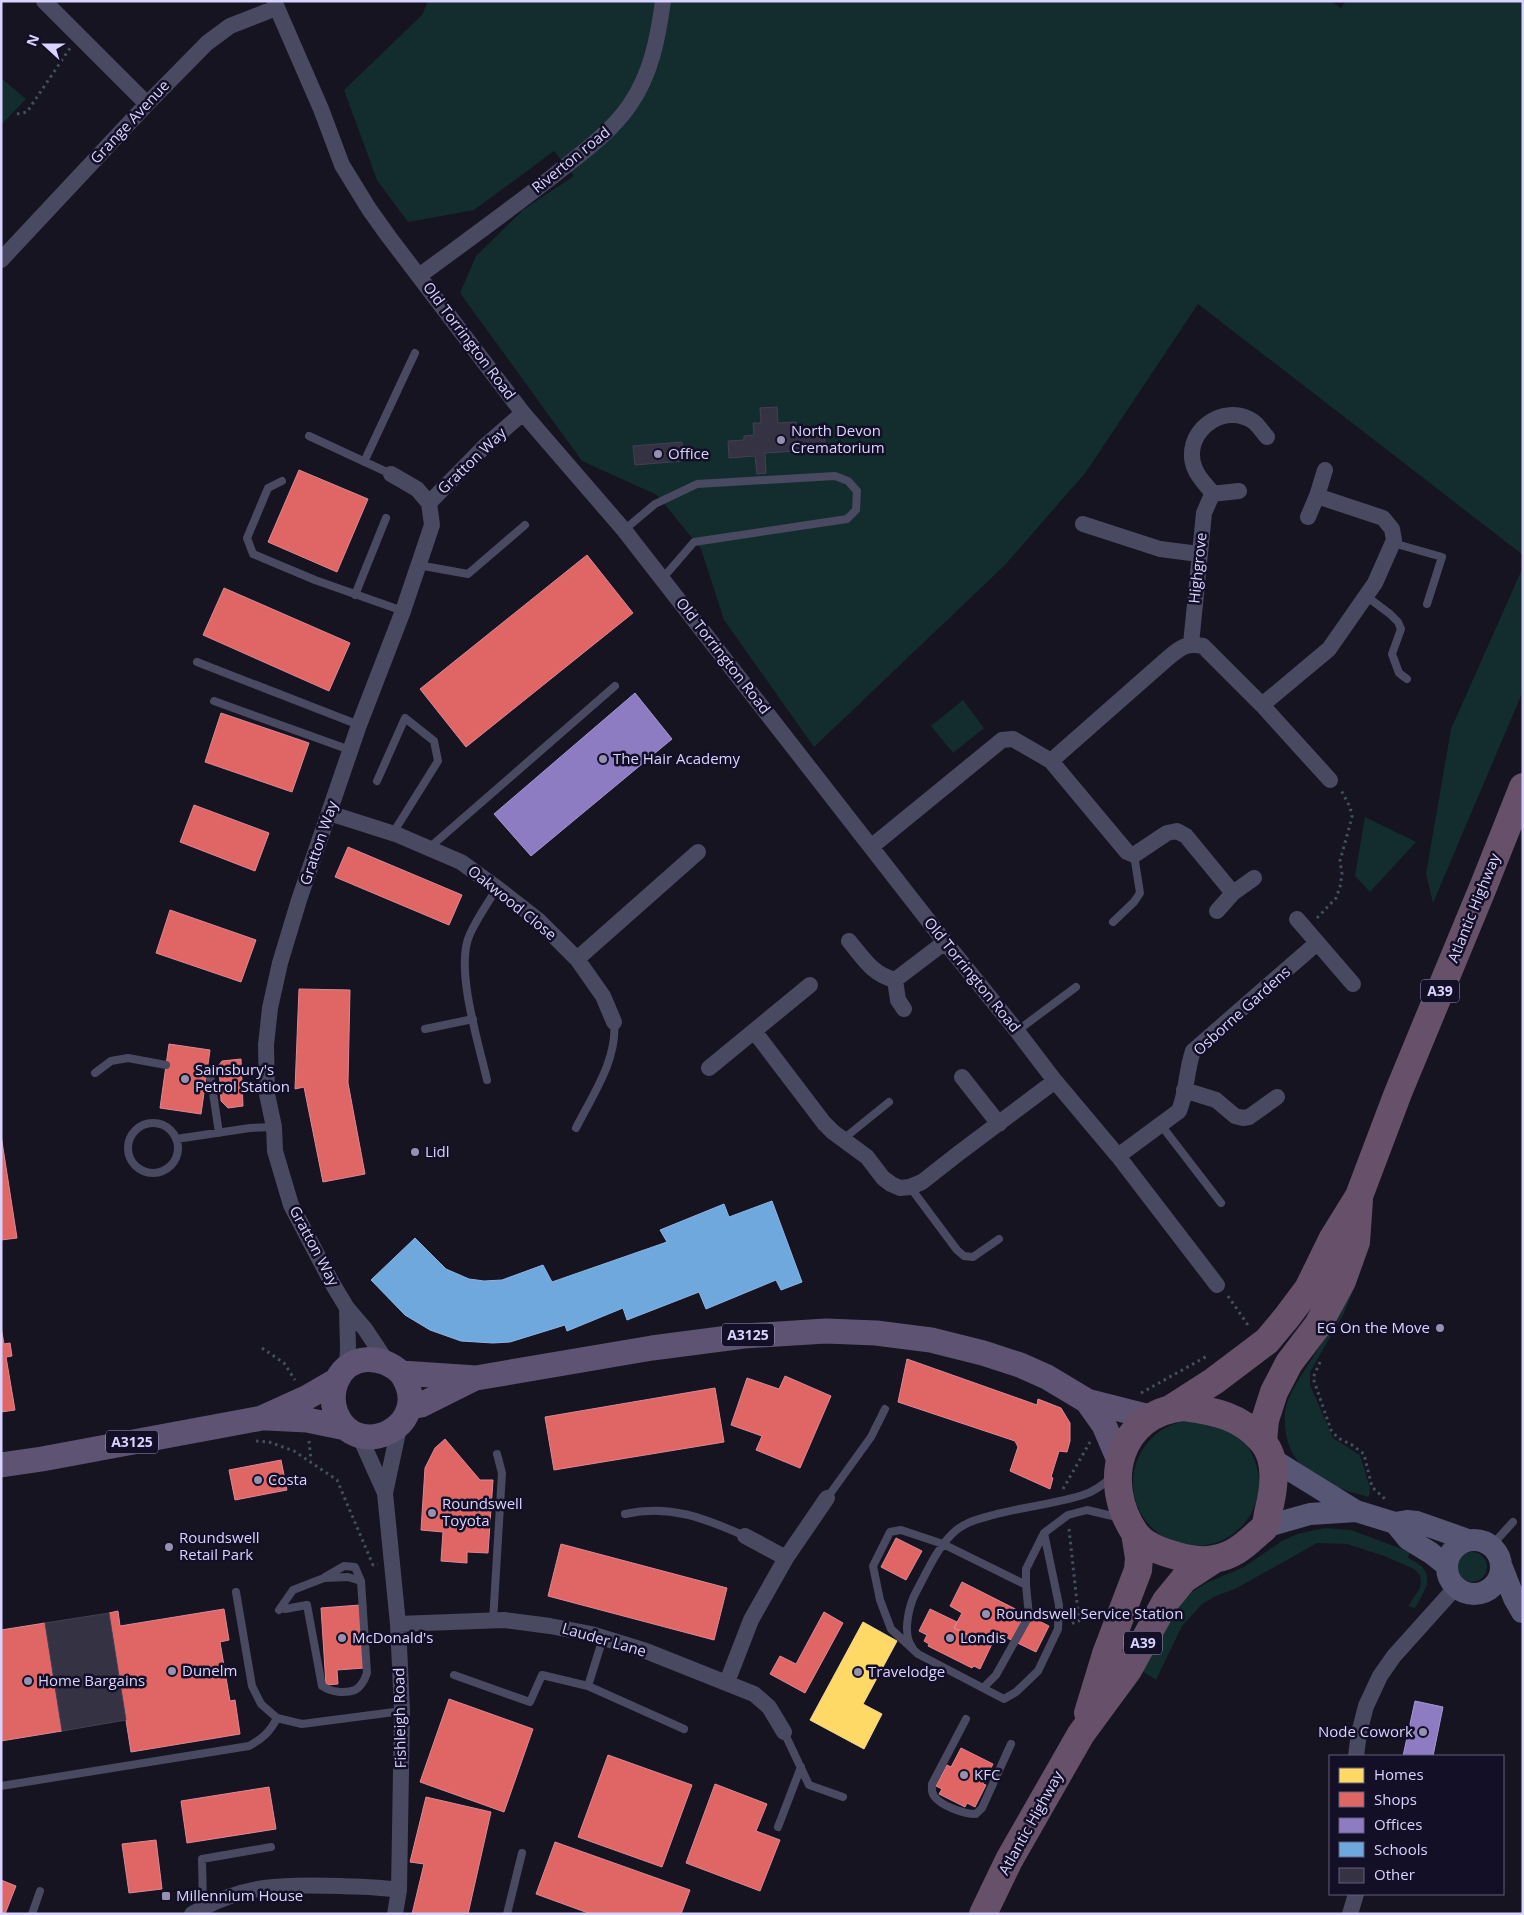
<svg xmlns="http://www.w3.org/2000/svg" width="1524" height="1915" viewBox="0 0 1524 1915" font-family="'Open Sans',sans-serif">
<style>
.green{fill:#132c2d}
.homes{fill:#ffd966;stroke:#f4d894}
.shops{fill:#e06666;stroke:#de8794}
.offices{fill:#8e7cc3;stroke:#a496d5}
.schools{fill:#6fa8dc;stroke:#8fb5e6}
.building{fill:#343243;stroke:#433f54}
.lines{fill:none;stroke-linecap:round;stroke-linejoin:round}
.path{stroke:#44505f;stroke-width:3;stroke-dasharray:2.5 4;stroke-linecap:butt}
.lane{stroke:#4a4962;stroke-width:8}
.street{stroke:#4a4962;stroke-width:16}
.secondary{stroke:#575674;stroke-width:22}
.primary{stroke:#5e5373;stroke-width:25}
.highway{stroke:#67516a;stroke-width:28}
.poi-dot{fill:#9591b1;stroke:#130f26;stroke-width:2}
.labels{text-anchor:middle;stroke-width:5;stroke-linejoin:round;paint-order:stroke}
.shield{fill:#130f26;stroke:#9e99be;stroke-width:1}
.shield-label{font-size:14px;font-weight:bold;fill:#d9d4ff}
.street-label{font-size:15px;fill:#d9d4ff;stroke:#130f26}
.poi-label{font-size:15px;fill:#d9d4ff;stroke:#130f26;text-anchor:start}
</style>
<rect width="100%" height="100%" fill="#161421"/>
<path class="green" d="M428 1H1331L1341 8 1346 1H1523V555L1198 304 1086 472 1005 565 814 747 724 620 701 549 657 495 582 461 460 293 476 256 524 209 574 176 554 151 474 210 408 222 377 180 344 90 422 15Z
M1 78 26 99 1 125Z
M1523 567V691L1433 903 1426 874 1451 729Z
M963 700 984 728 953 753 931 726Z
M1365 817 1416 842 1370 892 1355 876Z
M1349 1289 1353 1291 1343 1315 1310 1372V1385L1333 1438 1360 1455 1370 1488 1369 1497C1333 1487 1294 1477 1286 1434 1284 1423 1284 1411 1288 1400 1298 1377 1315 1356 1327 1334 1335 1320 1342 1304 1349 1289Z
M1133 1483a63 63 0 1 1 126 0a63 63 0 1 1-126 0Z
M1325 1528 1351 1530 1410 1552 1408 1558C1437 1571 1428 1586 1415 1608L1408 1606 1420 1588 1421 1582 1420 1575 1414 1569 1384 1556 1347 1544 1317 1543 1237 1588 1216 1596 1202 1604 1182 1626 1156 1680 1142 1671 1180 1604 1192 1592 1206 1583 1244 1567 1282 1541 1297 1534Z
M1457 1567a15 15 0 1 1 30 0a15 15 0 1 1-30 0Z"/>
<path class="homes" d="M863 1622 897 1641 863 1704 882 1714 864 1749 810 1720Z"/>
<path class="shops" d="M299 470 368 499 337 572 268 542Z
M587 555 633 613 466 747 420 689Z
M224 588 350 643 329 691 203 635Z
M221 713 309 743 292 792 205 762Z
M194 805 269 833 255 871 180 842Z
M348 847 462 895 449 925 335 877Z
M170 910 256 940 241 982 156 953Z
M299 989 350 990 348 1083 365 1174 323 1182 304 1087 295 1089Z
M169 1044 210 1050 201 1114 160 1108Z
M241 1059 243 1106 228 1108 221 1101 219 1065 222 1061Z
M1 1135 17 1238 1 1240Z
M1 1327 4 1344 10 1343 12 1356 6 1357 15 1410 1 1412Z
M907 1359 1037 1405 1038 1399 1061 1408 1070 1423V1441L1067 1452 1059 1451 1051 1477 1053 1478 1050 1489 1010 1471 1018 1447 1015 1441 898 1402Z
M785 1376 831 1396 800 1468 756 1450 762 1436 731 1425 747 1378 779 1389Z
M715 1388 724 1442 554 1470 545 1417Z
M445 1439 480 1480H493L488 1553 467 1552V1563L441 1561 443 1532 421 1530 425 1468 435 1448Z
M281 1460 287 1490 235 1500 229 1470Z
M896 1538 922 1551 906 1580 881 1567Z
M561 1544 727 1588 714 1640 548 1596Z
M962 1582 1049 1626 1036 1652 997 1633 991 1646 954 1628 962 1613 950 1606Z
M360 1605 364 1668 337 1670 338 1684 326 1685 321 1608Z
M224 1609 229 1640 220 1642 230 1701 235 1700 240 1734 131 1752 109 1613 118 1611 120 1626Z
M930 1609 957 1622 954 1628 991 1646 980 1669 974 1666 972 1668 928 1646 929 1644 924 1641 927 1635 919 1631Z
M824 1612 843 1623 805 1693 770 1674 780 1656 796 1664Z
M45 1623 62 1731 1 1741V1630Z
M449 1699 533 1729 504 1812 420 1782Z
M961 1748 993 1764 983 1784 986 1785 975 1807 967 1803 965 1807 939 1794 942 1789 936 1786 947 1765 951 1767Z
M608 1755 692 1785 662 1867 578 1837Z
M715 1784 767 1804 756 1831 780 1840 760 1891 686 1863Z
M269 1787 276 1829 187 1843 181 1801Z
M426 1797 491 1812 468 1914H412L424 1864 410 1862Z
M156 1840 162 1889 129 1893 122 1844Z
M555 1842 690 1890 681 1914H591L536 1894Z
M1 1880 16 1886 5 1914H1Z"/>
<path class="offices" d="M635 693 672 739 531 856 494 814Z
M1415 1701 1443 1707 1433 1756H1403Z"/>
<path class="schools" d="M772 1201 802 1282 781 1290 776 1280 706 1309 699 1292 627 1320 623 1308 567 1331 565 1325 510 1342 493 1343 461 1341 430 1330 405 1315 371 1280 415 1238 446 1269 469 1279 484 1281 502 1280 543 1265 552 1282 667 1242 660 1230 724 1204 729 1217Z"/>
<path class="building" d="M777 407 778 423 796 422V434L825 432V447L814 448V450L765 453 766 473 757 474 755 456 729 458 728 441 744 440V436L754 435 753 423H761L760 408Z
M682 442 683 461 635 465 633 446Z
M109 1613 126 1720 62 1731 45 1623Z"/>
<g class="lines">
<path class="path" d="M17 114 27 112 70 48
M1317 918 1336 898 1340 887 1342 874 1340 861 1352 817 1350 807 1341 790
M1228 1296 1250 1328
M262 1348 284 1363 295 1380
M1320 1362 1313 1378 1331 1430 1338 1438 1352 1445 1364 1454 1372 1487 1385 1499
M1141 1393 1209 1355
M256 1441 269 1442 294 1451 337 1480 373 1565 378 1564
M309 1441 311 1460
M1063 1489 1090 1442
M1069 1529 1079 1621 1070 1624"/>
<path class="lane" d="M309 436 391 474
M364 462 415 353
M282 481 268 488 247 538 253 554 315 580 403 611
M624 530 655 504 697 484 835 476 848 481 857 491 856 510 847 519 694 542 662 579
M1393 543 1442 557 1427 604
M418 565 468 574 525 525
M355 595 386 518
M1366 596 1390 614 1398 622 1401 629 1392 654 1399 673 1407 679
M197 662 359 725
M214 701 350 750
M377 781 405 718 434 741 438 761 393 833
M429 848 615 686
M1113 922 1134 902 1140 893 1134 855
M425 1029 473 1019
M1017 1031 1076 987
M207 1072 210 1073 219 1133
M95 1073 111 1061 128 1058 166 1065
M487 1080C479 1044 454 967 470 934 477 918 488 903 497 888
M128 1148a25 25 0 1 1 50 0a25 25 0 1 1-50 0Z
M1161 1125 1221 1203
M576 1128C592 1096 618 1059 614 1022
M176 1139 250 1128 274 1127
M842 1140 889 1102
M910 1187 957 1250 964 1256 973 1257 999 1239
M827 1498 871 1437 885 1409
M625 1514C670 1504 704 1518 745 1536
M1044 1533 1026 1569V1585L943 1544 901 1530 890 1532 873 1566 880 1600 891 1629 918 1654 1004 1699 1016 1692 1038 1671 1058 1629 1059 1605 1044 1533 1068 1515 1087 1510 1121 1518
M1491 1546 1513 1522
M325 1577 344 1566 355 1567 361 1581
M236 1592 252 1686 261 1704 277 1718 302 1724 402 1711
M279 1610 293 1590 324 1578 348 1577 361 1581 367 1673C365 1679 361 1687 355 1690 345 1694 331 1692 322 1686L307 1605 285 1609
M493 1621 502 1473 497 1454
M912 1647C902 1634 909 1605 916 1592 927 1572 936 1550 952 1534 964 1522 978 1519 993 1515 1022 1507 1054 1504 1083 1495 1093 1492 1104 1484 1112 1477
M454 1675 530 1702 542 1675 588 1686 684 1729
M588 1686 603 1638
M983 1688 996 1675 1029 1616 1026 1585
M966 1719 932 1784C932 1788 931 1792 934 1796 941 1806 964 1814 976 1814L982 1808 1011 1744
M784 1732 809 1785 843 1797
M1 1786 249 1746C262 1739 270 1732 277 1718
M778 1827 801 1767
M203 1907 202 1859 271 1847
M32 1914 40 1891
M507 1914 522 1853"/>
<path class="street" d="M44 1 147 104
M274 1 321 109 342 165 369 209 389 237 523 413 624 530 945 942 1017 1031 1055 1081 1118 1156 1217 1285
M1 260 147 104 207 43 230 26 276 8
M419 276C465 242 512 208 557 173 583 152 610 133 629 106 651 75 658 38 663 1
M391 474 417 489 429 503
M1211 494 1239 491
M429 503 485 446 523 413
M1308 517 1317 496
M1083 524 1160 549 1199 554
M1191 644 1204 513 1211 497V491C1206 485 1198 477 1195 469 1180 434 1223 400 1254 422 1259 426 1263 433 1267 437
M1262 705 1330 780
M1051 761 1168 658C1181 647 1186 643 1203 646L1262 705 1329 649 1375 583 1394 540 1392 529 1383 518 1317 496 1325 470
M329 813 398 835 461 862 497 888 538 920 577 959 603 996 614 1022
M871 847 1002 740 1013 739 1051 761 1127 852 1134 855 1167 833 1177 831 1186 836 1233 893 1254 878
M1217 911 1233 893
M1297 919 1353 984
M849 941C864 959 872 974 895 980L945 942
M577 959 698 852
M895 980 898 1000 904 1009
M754 1031 824 1123 833 1132 867 1157 883 1178 891 1184 900 1188 910 1187 922 1182 959 1153 1055 1081
M709 1068 810 985
M962 1077 999 1124
M1184 1090 1216 1100 1235 1116 1243 1118 1249 1117 1277 1097
M1118 1156 1179 1111C1187 1092 1186 1071 1193 1051L1317 943
M347 1308 348 1349 347 1367
M387 1362 365 1329 347 1308 332 1283 291 1205 275 1151 274 1127 267 1094 266 1045 270 1008 280 963 299 900 359 725 403 611 432 525 429 503
M359 1435 385 1493
M745 1536 786 1558
M398 1624 504 1620 550 1626 591 1634 646 1651 754 1694 769 1707 784 1732
M727 1682 751 1620 786 1558 827 1498
M1356 1756 1359 1733 1366 1706 1380 1676 1394 1656 1456 1587
M192 1914C241 1884 286 1884 341 1886 361 1887 380 1887 399 1890
M395 1914 399 1890 402 1711 398 1624 385 1493 400 1423
M1350 1914 1356 1894"/>
<path class="secondary" d="M1272 1459 1356 1511
M1395 1523 1408 1539 1431 1553 1446 1565
M1264 1527 1310 1514 1356 1511 1395 1523 1407 1521 1417 1522 1468 1540
M1447 1567a27 27 0 1 1 54 0a27 27 0 1 1-54 0Z
M1501 1565 1514 1598 1522 1612"/>
<path class="primary" d="M401 1373C437 1425 356 1464 336 1413 332 1402 332 1391 337 1380 350 1353 382 1355 401 1373L476 1378 652 1348 744 1336 826 1331 876 1333 931 1340 983 1353 1020 1365 1047 1377 1087 1401 1150 1417
M1087 1401 1104 1425 1119 1460
M410 1407 421 1405 473 1379
M267 1418 307 1420 346 1428
M1 1465 42 1459 262 1418 306 1398 337 1380"/>
<path class="highway" d="M1184 1407C1214 1411 1241 1416 1262 1441 1279 1460 1274 1490 1268 1513 1267 1517 1267 1524 1264 1528 1262 1530 1258 1533 1256 1535 1243 1547 1232 1556 1214 1559 1202 1562 1188 1559 1177 1556 1162 1552 1144 1546 1135 1533 1101 1483 1118 1413 1184 1407Z
M1172 1408 1214 1381 1267 1341 1287 1317 1308 1289 1333 1238 1359 1196 1398 1093 1484 885 1523 787
M1263 1441 1265 1420 1274 1392 1289 1363 1318 1325 1342 1281 1356 1242 1359 1200
M1088 1713 1106 1654 1138 1570 1139 1558 1135 1533
M983 1914 1009 1860 1081 1734 1128 1670 1166 1601 1184 1579 1213 1560"/>
</g>
<g class="poi-dot">
<circle cx="781" cy="440" r="5"/>
<circle cx="658" cy="454" r="5"/>
<circle cx="603" cy="759" r="5"/>
<circle cx="185" cy="1079" r="5"/>
<circle cx="415" cy="1152" r="5"/>
<circle cx="1440" cy="1328" r="5"/>
<circle cx="258" cy="1480" r="5"/>
<circle cx="432" cy="1513" r="5"/>
<circle cx="169" cy="1547" r="5"/>
<circle cx="986" cy="1614" r="5"/>
<circle cx="342" cy="1638" r="5"/>
<circle cx="950" cy="1638" r="5"/>
<circle cx="172" cy="1671" r="5"/>
<circle cx="858" cy="1672" r="5"/>
<circle cx="28" cy="1681" r="5"/>
<circle cx="1423" cy="1732" r="5"/>
<circle cx="964" cy="1775" r="5"/>
<rect x="161" y="1891" width="10" height="10" rx="2.5"/>
</g>
<g class="labels">
<g class="shield">
<rect x="1421" y="979.5" width="38" height="23" rx="4"/>
<rect x="722" y="1323.5" width="52" height="23" rx="4"/>
<rect x="106" y="1430.5" width="52" height="23" rx="4"/>
<rect x="1124" y="1631.5" width="38" height="23" rx="4"/>
</g>
<g class="shield-label">
<text x="1440" y="996">A39</text>
<text x="748" y="1340">A3125</text>
<text x="132" y="1447">A3125</text>
<text x="1143" y="1648">A39</text>
</g>
<g class="street-label">
<text transform="translate(130 122) rotate(-47)" y="5">Grange Avenue</text>
<text transform="translate(571 160) rotate(-39)" y="5">Riverton road</text>
<text transform="translate(469 341) rotate(53)" y="5">Old Torrington Road</text>
<text transform="translate(472 461) rotate(-44)" y="5">Gratton Way</text>
<text transform="translate(1198 568) rotate(-84)" y="5">Highgrove</text>
<text transform="translate(723 656) rotate(52)" y="5">Old Torrington Road</text>
<text transform="translate(319 843) rotate(-71)" y="5">Gratton Way</text>
<text transform="translate(512 903) rotate(39)" y="5">Oakwood Close</text>
<text transform="translate(1474 908) rotate(-68)" y="5">Atlantic Highway</text>
<text transform="translate(972 975) rotate(51)" y="5">Old Torrington Road</text>
<text transform="translate(1242 1011) rotate(-42)" y="5">Osborne Gardens</text>
<text transform="translate(314 1246) rotate(62)" y="5">Gratton Way</text>
<text transform="translate(604 1640) rotate(16)" y="5">Lauder Lane</text>
<text transform="translate(400 1718) rotate(-91)" y="5">Fishleigh Road</text>
<text transform="translate(1031 1823) rotate(-61)" y="5">Atlantic Highway</text>
</g>
<g class="poi-label">
<text x="791" y="436">North Devon<tspan x="791" dy="17">Crematorium</tspan></text>
<text x="668" y="459">Office</text>
<text x="613" y="764">The Hair Academy</text>
<text x="195" y="1075">Sainsbury's<tspan x="195" dy="17">Petrol Station</tspan></text>
<text x="425" y="1157">Lidl</text>
<text x="1430" y="1333" text-anchor="end">EG On the Move</text>
<text x="268" y="1485">Costa</text>
<text x="442" y="1509">Roundswell<tspan x="442" dy="17">Toyota</tspan></text>
<text x="179" y="1543">Roundswell<tspan x="179" dy="17">Retail Park</tspan></text>
<text x="996" y="1619">Roundswell Service Station</text>
<text x="352" y="1643">McDonald's</text>
<text x="960" y="1643">Londis</text>
<text x="182" y="1676">Dunelm</text>
<text x="868" y="1677">Travelodge</text>
<text x="38" y="1686">Home Bargains</text>
<text x="1413" y="1737" text-anchor="end">Node Cowork</text>
<text x="974" y="1780">KFC</text>
<text x="176" y="1901">Millennium House</text>
</g>
</g>
<rect width="1524" height="1915" fill="none" stroke="#d9d4ff" stroke-width="5"/>
<rect x="1329" y="1755" width="175" height="140" fill="#130f26" stroke="#625e7d"/>
<rect x="1339" y="1768" width="25" height="15" fill="#ffd966" stroke="#625e7d"/>
<text x="1374" y="1780" font-size="15" fill="#d9d4ff">Homes</text>
<rect x="1339" y="1792" width="25" height="15" fill="#e06666" stroke="#625e7d"/>
<text x="1374" y="1805" font-size="15" fill="#d9d4ff">Shops</text>
<rect x="1339" y="1818" width="25" height="15" fill="#8e7cc3" stroke="#625e7d"/>
<text x="1374" y="1830" font-size="15" fill="#d9d4ff">Offices</text>
<rect x="1339" y="1842" width="25" height="15" fill="#6fa8dc" stroke="#625e7d"/>
<text x="1374" y="1855" font-size="15" fill="#d9d4ff">Schools</text>
<rect x="1339" y="1868" width="25" height="15" fill="#343243" stroke="#625e7d"/>
<text x="1374" y="1880" font-size="15" fill="#d9d4ff">Other</text>
<g transform="translate(45 45) rotate(291)" stroke="#130f26" stroke-width="4" paint-order="stroke">
<path d="M0-4L9 19L0 12L-9 19Z" fill="#d9d4ff"/>
<text y="-8" font-size="14" font-weight="bold" text-anchor="middle" fill="#d9d4ff">N</text>
</g>
</svg>
